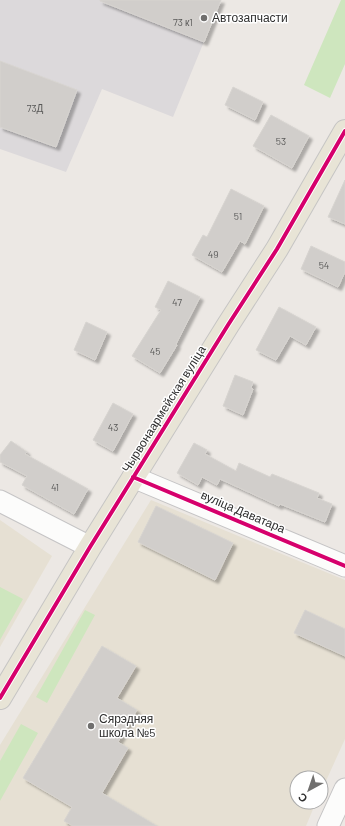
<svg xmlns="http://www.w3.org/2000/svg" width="345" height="826" viewBox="0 0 345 826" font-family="Barlow,sans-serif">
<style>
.industrial{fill:#dcd9db}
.education{fill:#e6e0d3}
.green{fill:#cee6be}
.building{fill:#d1cecb;stroke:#d7d4d0;filter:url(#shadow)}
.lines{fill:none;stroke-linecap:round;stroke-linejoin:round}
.minor-casing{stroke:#c5c4c5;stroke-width:23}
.major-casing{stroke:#c6c5c4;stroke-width:24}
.minor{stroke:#fcfcfb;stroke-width:21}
.major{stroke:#e8e4d6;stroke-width:22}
.cycleway-casing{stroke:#fff;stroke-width:6}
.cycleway{stroke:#d6006c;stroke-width:4}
.poi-dot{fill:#706f6e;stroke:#fff;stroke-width:1.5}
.labels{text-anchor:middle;stroke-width:3;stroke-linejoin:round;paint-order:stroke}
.number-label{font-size:10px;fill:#585857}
.poi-label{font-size:12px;fill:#2e2e2e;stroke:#fff;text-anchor:start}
.street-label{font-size:12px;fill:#2e2e2e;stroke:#fff}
</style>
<defs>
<filter id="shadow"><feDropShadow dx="3.5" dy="3.5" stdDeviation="1" flood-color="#0004"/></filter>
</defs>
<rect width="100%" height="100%" fill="#ece8e4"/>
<path class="industrial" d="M0 0H221L173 117 102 89 66 172 0 149Z"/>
<path class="education" d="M151 500 345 580V739L321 792V778H297V802H316L306 826H0V745Z
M0 520 52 556 0 647Z"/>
<path class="green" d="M341 0H345V64L330 98 304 85Z
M0 587 23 599 0 640Z
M85 610 95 615 47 703 36 697Z
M21 724 38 733 0 801V761Z"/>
<path class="building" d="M100 0H221L204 42 100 1Z
M0 61 77 90 56 147 0 127Z
M233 87 263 102 255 120 225 105Z
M271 115 309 136 292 168 253 146Z
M345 180V224L328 217Z
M231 189 264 206 245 244 240 241 222 272 192 255 203 235 207 237Z
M311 246 345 262V272L338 287 301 269Z
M168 281 200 297 176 344 177 345 160 373 132 356 161 310 155 307Z
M279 307 316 327 306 345 290 336 276 360 256 350Z
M86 322 107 332 95 360 74 350Z
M235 375 253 382 251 388 253 389 243 415 223 406Z
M113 403 133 414 113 451 93 440Z
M11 441 27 452 25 454 88 489 74 514 22 485 27 476 0 462V455Z
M194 443 207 450 205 454 236 471 239 463 270 477 272 474 319 493 317 498 332 504 325 522 280 504 279 506 220 479 217 485 202 477 198 485 177 473Z
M156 506 233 543 215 580 138 542Z
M305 610 345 629V656L294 633Z
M102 646 136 666 117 698 137 710 118 742 128 748 102 793 157 826H73L64 821 72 807 23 778Z"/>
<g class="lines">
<defs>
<path id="minor" d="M133 477 345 566
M0 501 90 547
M328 826 345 789"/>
<path id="major" d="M0 698 90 547 228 325 277 249 345 131"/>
</defs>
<use href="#minor" class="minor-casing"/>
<use href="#major" class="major-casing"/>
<use href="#minor" class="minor"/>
<use href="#major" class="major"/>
<defs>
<path id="cycleway" d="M133 477 345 566
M0 698 90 547 228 325 277 249 345 131"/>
</defs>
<use href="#cycleway" class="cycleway-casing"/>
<use href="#cycleway" class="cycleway"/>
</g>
<g class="poi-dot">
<circle cx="204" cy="18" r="4"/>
<circle cx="91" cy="726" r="4"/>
</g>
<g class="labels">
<g class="number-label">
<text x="183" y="26">73 к1</text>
<text x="35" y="112">73Д</text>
<text x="281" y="145">53</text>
<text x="238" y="220">51</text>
<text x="213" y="258">49</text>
<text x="324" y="269">54</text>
<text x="177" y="306">47</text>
<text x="155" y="355">45</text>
<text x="113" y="431">43</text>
<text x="55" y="491">41</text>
</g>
<g class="poi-label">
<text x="212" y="22">Автозапчасти</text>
<text x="99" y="723">Сярэдняя<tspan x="99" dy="14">школа №5</tspan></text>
</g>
<g class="street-label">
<text transform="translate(164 409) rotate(-58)" y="4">Чырвонаармейская вуліца</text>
<text transform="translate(243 512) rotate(23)" y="4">вуліца Даватара</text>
</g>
</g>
<g transform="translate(309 790) rotate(220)"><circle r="19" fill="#ffffff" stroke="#ababab"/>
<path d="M0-3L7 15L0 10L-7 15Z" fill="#706f6e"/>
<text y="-6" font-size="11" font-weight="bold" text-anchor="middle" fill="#2e2e2e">С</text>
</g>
</svg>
